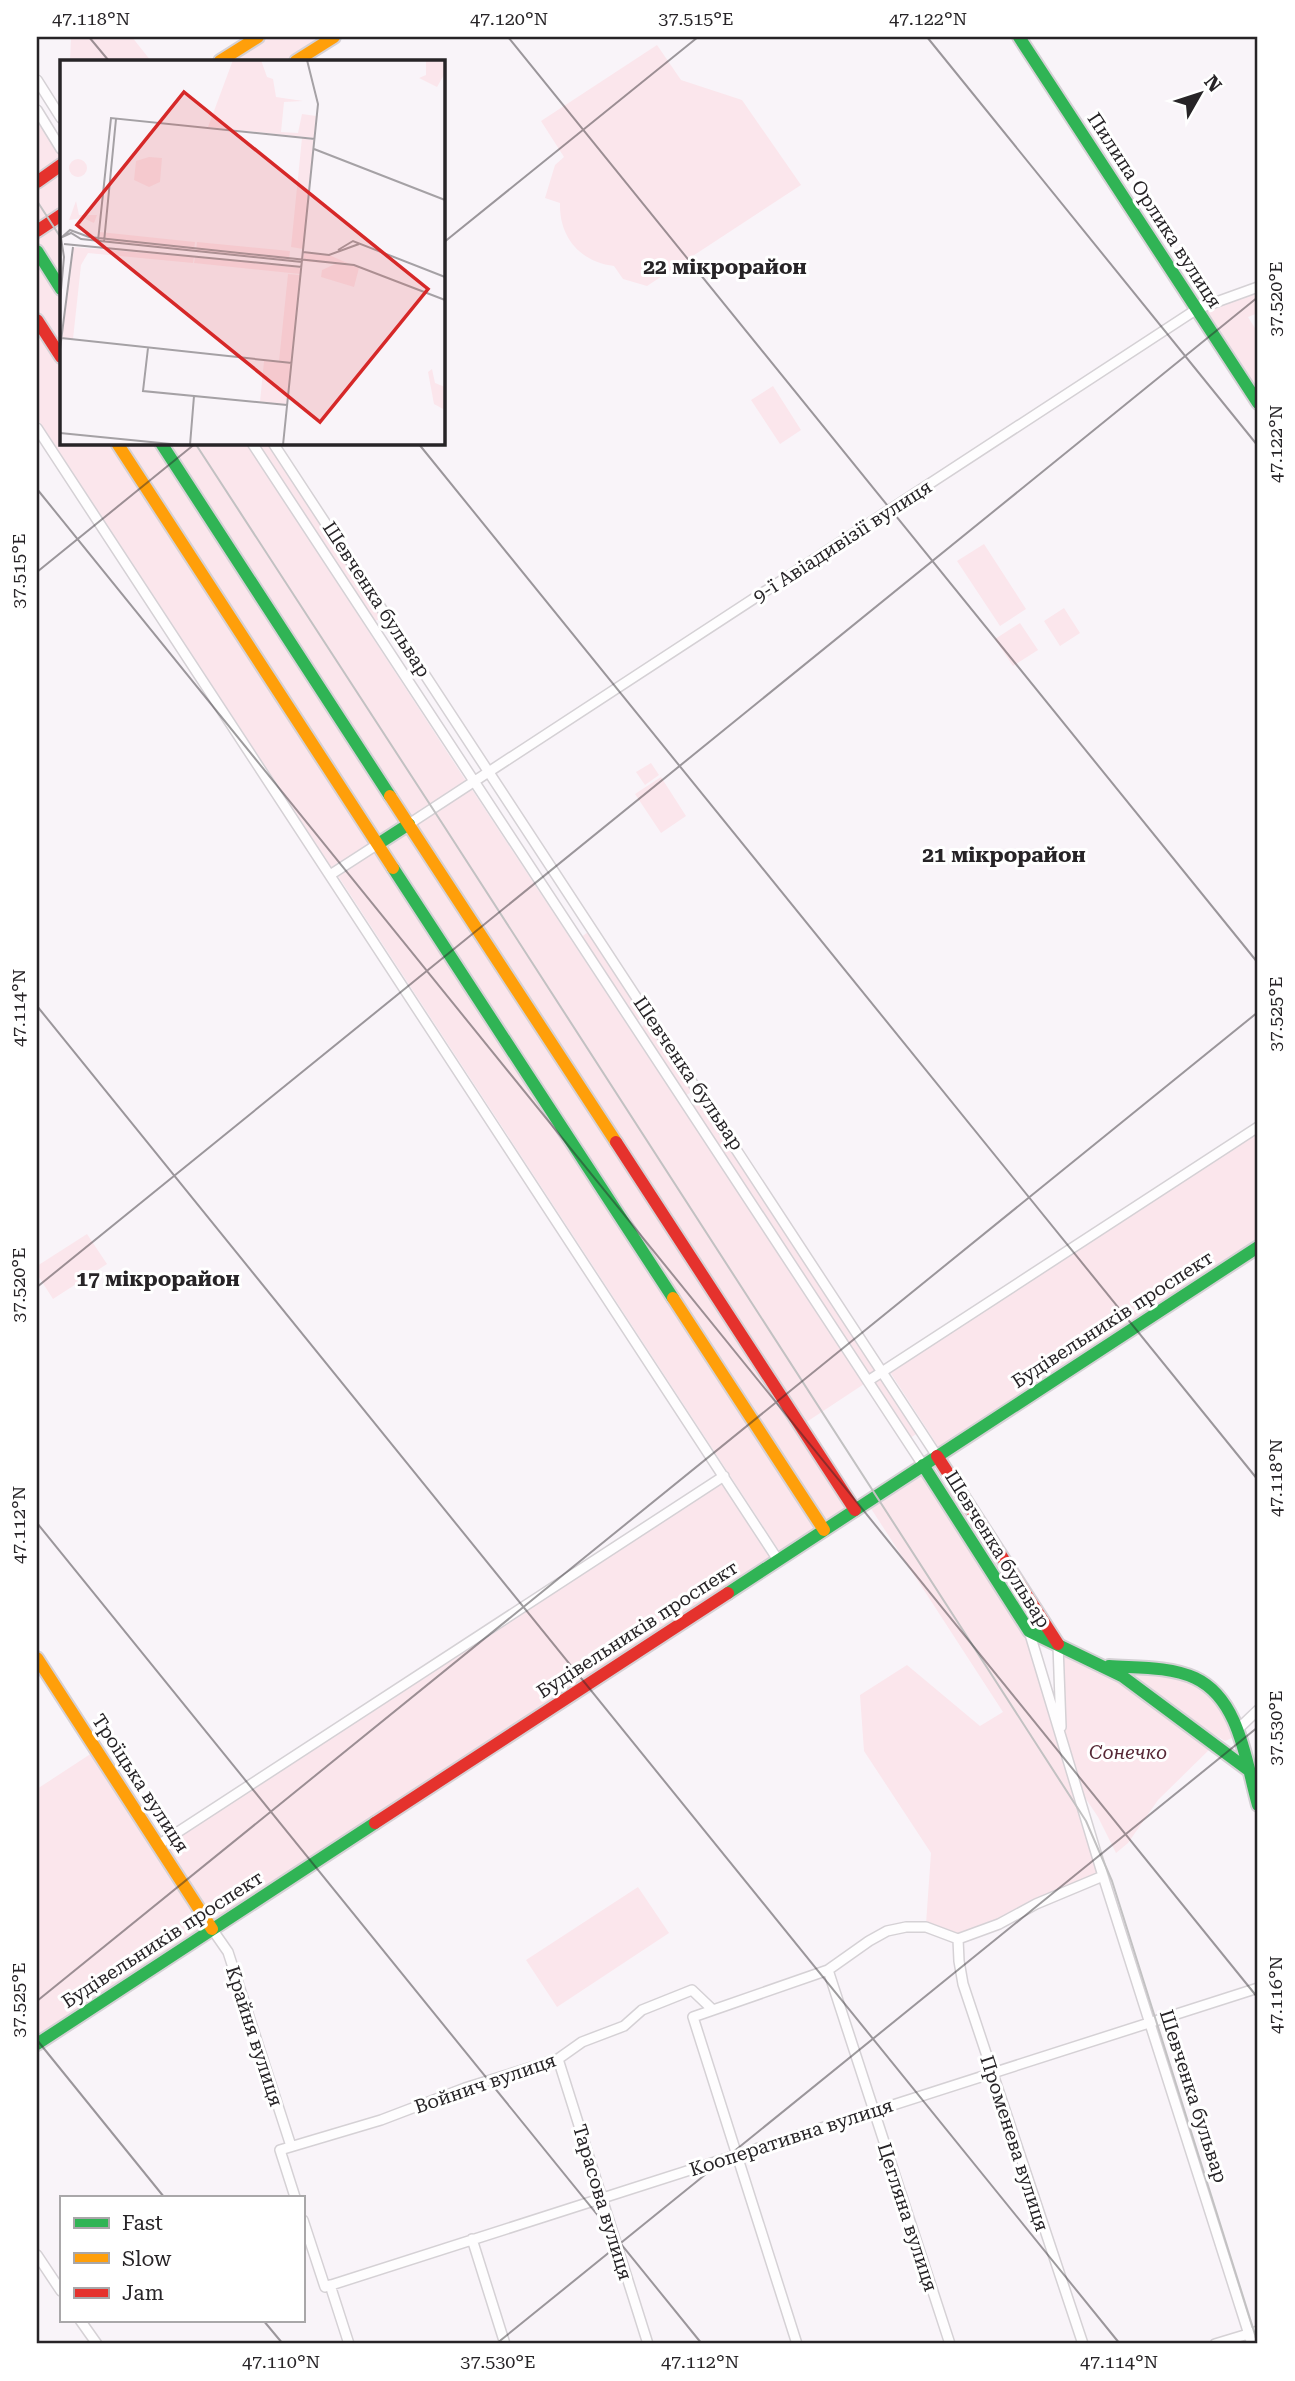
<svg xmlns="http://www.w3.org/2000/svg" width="1295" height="2381" viewBox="0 0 1295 2381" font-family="'Roboto Serif',serif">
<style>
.green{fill:#fbe6ec}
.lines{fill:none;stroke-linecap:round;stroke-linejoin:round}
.street-casing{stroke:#d5d1d5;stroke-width:12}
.fast-casing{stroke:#d5d1d5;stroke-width:16}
.slow-casing{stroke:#d5d1d5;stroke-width:16}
.jam-casing{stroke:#d5d1d5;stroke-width:16}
.street{stroke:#fefdfe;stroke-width:9}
.fast{stroke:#30b455;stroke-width:12}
.slow{stroke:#ff9f0a;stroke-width:12}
.jam{stroke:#e5322d;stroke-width:12}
.tram{stroke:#c2c1c2;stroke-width:2}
.ticks{fill:none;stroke:#272427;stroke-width:2;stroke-opacity:0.45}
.labels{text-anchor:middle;stroke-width:6;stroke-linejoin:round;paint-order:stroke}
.street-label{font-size:19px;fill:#272427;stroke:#fff}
.park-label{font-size:19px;font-style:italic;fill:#572836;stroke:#fff}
.neighbourhood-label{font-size:21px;font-weight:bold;fill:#272427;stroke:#fff}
.inset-road{fill:none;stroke:#a5a1a5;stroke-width:2}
.view{fill:#d62828;fill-opacity:0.15;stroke:#d62828;stroke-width:3.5}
.inset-edge{fill:none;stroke:#272427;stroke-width:3.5}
.neatline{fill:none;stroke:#272427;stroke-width:2.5}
.ticks-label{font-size:18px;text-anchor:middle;fill:#272427}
</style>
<rect width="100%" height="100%" fill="#f9f4f9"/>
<path class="green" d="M71 37H132L151 61H70Z
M266 37H325L288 61H229Z
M657 45 681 80 742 100 801 185 647 286 623 279 614 266C580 262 559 237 560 203L545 198 555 165 564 157 541 121Z
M37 119 61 157V161L37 177Z
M61 171V211L37 227V187Z
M61 220V279L37 242V236Z
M37 261 61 298V348L37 310Z
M1258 292V313L1248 317 1258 333V393L1204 310Z
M37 329 61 367V443H111L371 843 332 868 37 418Z
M773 386 801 430 780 444 751 400Z
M123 443H155L402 822 379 837Z
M168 443H246L466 781 411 817Z
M257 443H269L382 617 374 622Z
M984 544 1026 609 1000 626 957 561Z
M1064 608 1080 633 1060 646 1044 621Z
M1020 623 1038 650 1013 666 995 639Z
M651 763 659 775 645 785 636 772Z
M661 777 686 816 661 833 635 794Z
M471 788 864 1384 805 1423 416 825Z
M407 830 848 1508 825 1523 385 845Z
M376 851 816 1528 780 1552 338 876Z
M588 932 644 1016 636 1022 580 938Z
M648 1022 693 1091 685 1096 640 1028Z
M697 1097 877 1371 869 1376 689 1102Z
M1258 1132V1240L939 1448 890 1372Z
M87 1234 107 1264 53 1299 37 1274V1266Z
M881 1377 918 1433 910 1438 873 1382Z
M922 1473 1024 1633 1098 1874 998 1921 958 1935 926 1924 931 1853 864 1751 860 1695 907 1665 980 1726 1003 1712 870 1507Z
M721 1483 770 1558 215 1921 166 1846Z
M951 1485 1039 1621 1031 1626 943 1490Z
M1062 1650 1101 1668 1214 1745 1158 1800 1128 1843 1116 1853 1098 1817 1082 1793 1065 1738Z
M1124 1672C1153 1675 1191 1673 1213 1695 1222 1704 1228 1723 1234 1735L1232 1738 1225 1741 1213 1734Z
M92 1753 206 1927 37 2037V1789Z
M638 1887 669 1933 557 2007 526 1960Z"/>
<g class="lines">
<defs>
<path id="street" d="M37 80 61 118
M37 110 61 149
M37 428 778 1560
M252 443 923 1465
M273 443 937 1456
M409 824 1197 309 1258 287
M330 875 378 844
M868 1381 1258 1127
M1029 1631 1103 1876 1252 2344
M1058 1645 1061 1727
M1237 1730 1258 1710
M158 1845 724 1476
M212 1929 228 1952 291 2146
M958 1939 959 1961 963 1984 1083 2344
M828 1970 950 2344
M558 2059 648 2344
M295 2197 280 2150 381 2120 465 2088 558 2059 582 2042 624 2026 642 2010 692 1990 713 2010
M303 2220 325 2287 1258 1988
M472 2239 505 2344
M37 2255 61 2291
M330 2285 349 2344
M80 2320 97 2344
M797 2344 693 2017 828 1970 869 1941 887 1931 906 1927H926L958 1939 999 1924 1036 1904 1103 1876
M1215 2344 1258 2331"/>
<path id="fast" d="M1019 37 1258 403
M37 251 61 289
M161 443 390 796
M378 844 409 824
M393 868 673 1298
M923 1465 1029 1631 1122 1676 1247 1769
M728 1593 1258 1247
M1109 1666C1136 1668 1169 1666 1195 1678 1240 1699 1246 1763 1258 1805
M37 2044 375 1823"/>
<path id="slow" d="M220 61 258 37
M296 61 334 37
M117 443 393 868
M390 796 616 1142
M673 1298 824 1530
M37 1658 212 1929"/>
<path id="jam" d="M37 182 61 165
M37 231 61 215
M37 320 61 357
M616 1142 855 1510
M937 1456 1058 1644
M375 1823 728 1593"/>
</defs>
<use href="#street" class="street-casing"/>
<use href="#fast" class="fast-casing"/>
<use href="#slow" class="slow-casing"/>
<use href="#jam" class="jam-casing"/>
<use href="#street" class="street"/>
<use href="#fast" class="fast"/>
<use href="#slow" class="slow"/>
<use href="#jam" class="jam"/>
<path class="tram" d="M37 201 61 238
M195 443 442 823 1086 1821 1112 1881 1258 2344"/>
</g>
<path class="ticks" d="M89 37 109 61M508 37 1258 963M927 37 1258 446M443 243 698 37M418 443 1258 1480M37 489 1258 1998M37 572 196 443M37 1006 1120 2344M37 1287 1258 297M37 1523 702 2344M37 2001 1258 1012M37 2040 164 2197M263 2320 283 2344M496 2344 1258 1727"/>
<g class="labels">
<g class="street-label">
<text transform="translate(1155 210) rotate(57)" y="7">Пилипа Орлика вулиця</text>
<text transform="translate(842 541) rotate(-33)" y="7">9-ї Авіадивізії вулиця</text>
<text transform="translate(377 599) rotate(57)" y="7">Шевченка бульвар</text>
<text transform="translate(689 1073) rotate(56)" y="7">Шевченка бульвар</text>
<text transform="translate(1112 1319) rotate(-33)" y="7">Будівельників проспект</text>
<text transform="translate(998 1549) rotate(58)" y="7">Шевченка бульвар</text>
<text transform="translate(637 1629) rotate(-33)" y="7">Будівельників проспект</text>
<text transform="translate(141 1783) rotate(57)" y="7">Троїцька вулиця</text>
<text transform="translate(162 1939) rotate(-33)" y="7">Будівельників проспект</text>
<text transform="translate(255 2036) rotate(72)" y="7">Крайня вулиця</text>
<text transform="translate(485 2083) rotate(-19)" y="7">Войнич вулиця</text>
<text transform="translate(1194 2096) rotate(72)" y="7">Шевченка бульвар</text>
<text transform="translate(791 2137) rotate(-18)" y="7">Кооперативна вулиця</text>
<text transform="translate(1015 2143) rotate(72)" y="7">Променева вулиця</text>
<text transform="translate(603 2202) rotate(73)" y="7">Тарасова вулиця</text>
<text transform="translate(908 2217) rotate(72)" y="7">Цегляна вулиця</text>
</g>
<g class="park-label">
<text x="1128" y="1759">Сонечко</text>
</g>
<g class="neighbourhood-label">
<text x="725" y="274">22 мікрорайон</text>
<text x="1004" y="862">21 мікрорайон</text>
<text x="158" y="1286">17 мікрорайон</text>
</g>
</g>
<g transform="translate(60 60)">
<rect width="385" height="385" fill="#f9f4f9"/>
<path d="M173 0H201L207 17 213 19 216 37 243 41 224 42 221 72 238 73 242 54 256 56 254 78 148 67ZM366 0H385V13L377 27 359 18 366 15ZM242 78 254 80 243 189 231 187ZM89 97 102 98 100 122 89 127 74 120 76 101ZM9 108a9 9 0 1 1 18 0a9 9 0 1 1-18 0ZM16 141 19 155H37L34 163 23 158 9 160ZM40 172 135 182 134 190 39 180ZM137 182 230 191 229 200 136 191ZM13 187 134 197 133 203 28 193 21 205 13 279 2 278ZM244 193 269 195 299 208 294 227 261 217 262 210 275 204 243 201ZM135 197 241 208 240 214 134 203ZM228 214 240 215 231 302 219 301ZM204 301 231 303 227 345 200 342ZM372 309 375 323 385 327V350L374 344 368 312Z" fill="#fbe6ec"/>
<path class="inset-road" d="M254 89 385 140M0 178 11 173 21 179 242 202M38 181 51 58 255 79M44 182 56 59M4 184 242 207M278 190 293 181 385 217M243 192 269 195 299 184M0 241 4 197 1 178 10 170 29 177 294 205 385 240M1 278 232 303M88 288 83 331 227 345M0 289 13 187M0 373 121 385M130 385 134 336M223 385 258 44 247 0"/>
<path class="view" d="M124 32 368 229 260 362 17 165Z"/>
<rect width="385" height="385" class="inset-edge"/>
</g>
<rect width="1295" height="2381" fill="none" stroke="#ffffff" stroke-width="77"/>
<rect x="60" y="2196" width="245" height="126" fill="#ffffff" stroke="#a9a7a9" stroke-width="2"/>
<rect x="74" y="2218" width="35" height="10" fill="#30b455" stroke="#a9a7a9" stroke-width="2"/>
<text x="122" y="2230" font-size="21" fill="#272427">Fast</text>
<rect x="74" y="2253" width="35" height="10" fill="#ff9f0a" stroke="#a9a7a9" stroke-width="2"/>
<text x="122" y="2266" font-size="21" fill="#272427">Slow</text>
<rect x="74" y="2288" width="35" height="10" fill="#e5322d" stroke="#a9a7a9" stroke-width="2"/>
<text x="122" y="2300" font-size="21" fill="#272427">Jam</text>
<g transform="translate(1200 94) rotate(51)" stroke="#ffffff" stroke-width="5" paint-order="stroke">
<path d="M0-5L12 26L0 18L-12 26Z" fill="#272427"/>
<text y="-10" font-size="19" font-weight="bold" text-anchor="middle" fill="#272427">N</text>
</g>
<rect x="38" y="38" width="1218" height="2304" class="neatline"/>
<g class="ticks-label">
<text x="91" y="25">47.118°N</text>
<text x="509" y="25">47.120°N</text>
<text x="696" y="25">37.515°E</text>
<text x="928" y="25">47.122°N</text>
<text transform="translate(1276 299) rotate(-90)" y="6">37.520°E</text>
<text transform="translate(1276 444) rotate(-90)" y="6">47.122°N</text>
<text transform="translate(19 571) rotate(-90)" y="6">37.515°E</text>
<text transform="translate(19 1008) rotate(-90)" y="6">47.114°N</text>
<text transform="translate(1276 1014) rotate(-90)" y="6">37.525°E</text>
<text transform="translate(19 1285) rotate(-90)" y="6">37.520°E</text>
<text transform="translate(1276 1478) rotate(-90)" y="6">47.118°N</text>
<text transform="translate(19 1525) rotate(-90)" y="6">47.112°N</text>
<text transform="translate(1276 1728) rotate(-90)" y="6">37.530°E</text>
<text transform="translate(1276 1995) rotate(-90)" y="6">47.116°N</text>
<text transform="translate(19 2000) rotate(-90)" y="6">37.525°E</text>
<text x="281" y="2368">47.110°N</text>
<text x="498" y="2368">37.530°E</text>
<text x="700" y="2368">47.112°N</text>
<text x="1119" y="2368">47.114°N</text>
</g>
</svg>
